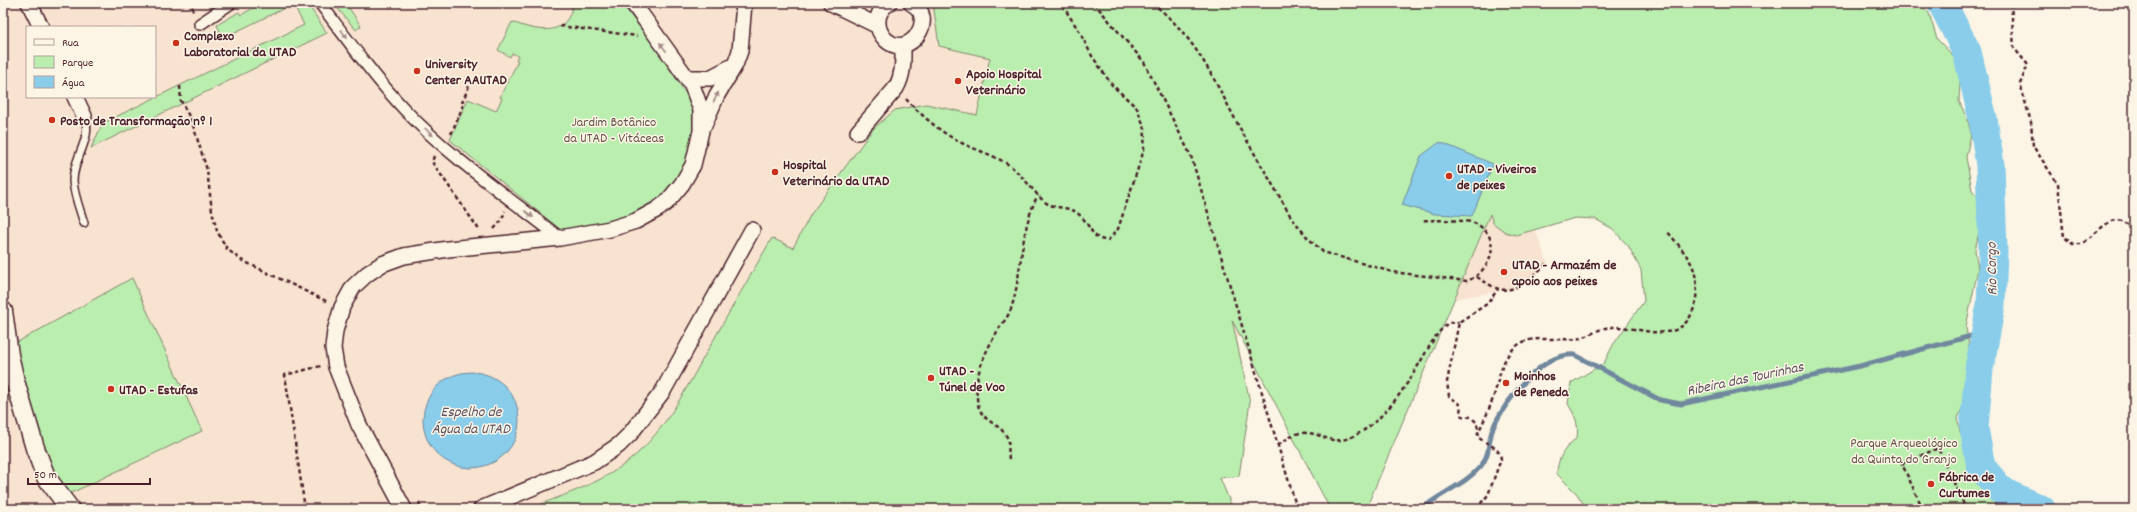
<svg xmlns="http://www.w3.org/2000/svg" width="2137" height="512" viewBox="0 0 2137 512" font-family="Dekko,sans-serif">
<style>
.built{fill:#f7e3cf;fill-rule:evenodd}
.green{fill:#baeeaf;stroke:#82866d}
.water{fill:#89cdea;stroke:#70879e}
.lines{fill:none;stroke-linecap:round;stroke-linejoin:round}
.stream{stroke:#70879e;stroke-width:5}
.river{stroke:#89cdea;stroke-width:29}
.service-casing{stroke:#4a1f2b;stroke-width:10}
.pedestrian-casing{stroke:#4a1f2b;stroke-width:14}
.minor-casing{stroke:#4a1f2b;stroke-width:18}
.tertiary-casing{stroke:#4a1f2b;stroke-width:21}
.path{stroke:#4a1f2b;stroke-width:2.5;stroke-dasharray:4 3;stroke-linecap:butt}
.service{stroke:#fcf5e5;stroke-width:7}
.pedestrian{stroke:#fcf5e5;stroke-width:11}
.minor{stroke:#fcf5e5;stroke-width:15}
.tertiary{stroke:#fcf5e5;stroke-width:18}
.oneway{fill:#a38a88}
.poi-dot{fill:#c8321e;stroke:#fcf5e5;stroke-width:1.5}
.labels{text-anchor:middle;stroke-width:3;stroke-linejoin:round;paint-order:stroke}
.poi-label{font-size:14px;font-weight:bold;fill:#4a1f2b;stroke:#fcf5e5;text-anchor:start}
.park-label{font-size:14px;fill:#66534c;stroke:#fcf5e5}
.water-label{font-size:15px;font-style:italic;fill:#5d5364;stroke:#fcf5e5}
</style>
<rect width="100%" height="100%" fill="#fcf5e5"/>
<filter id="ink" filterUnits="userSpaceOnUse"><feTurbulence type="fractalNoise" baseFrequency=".025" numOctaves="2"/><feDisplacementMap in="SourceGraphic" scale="8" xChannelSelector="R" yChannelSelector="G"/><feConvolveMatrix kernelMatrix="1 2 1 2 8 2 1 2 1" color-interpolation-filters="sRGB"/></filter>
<g filter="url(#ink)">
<path class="built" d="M3 3H1155L1505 148 1548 264 1527 282 1506 291H1499L1237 338 1250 402 1164 447 543 509H3ZM27 27H155V97H27Z"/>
<path class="green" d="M262 3 266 6 271 3H307L327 33 91 148 103 123 304 25 293 4 223 38 217 25 239 12 241 15Z
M573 3H621L654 45 688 97C709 145 672 200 627 218 607 225 582 227 561 230L450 140 468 99 496 111 502 98 500 97 518 61 516 60 518 56 512 53 510 57 498 50 512 22C536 31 568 39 573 3Z
M933 3H1918L1929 13 1937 39 1961 64 1959 101 1968 121 1971 134 1966 157 1972 190 1982 201 1981 223 1975 250 1978 269 1966 327 1973 371 1967 397 1958 418 1960 432 1970 449 1980 475 2003 503V509H1587L1577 494 1557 474C1557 459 1565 446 1577 438 1579 424 1575 415 1568 404L1571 383 1604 363 1613 345 1644 301 1641 270 1629 247 1613 229 1595 219 1575 218 1516 235 1505 232 1493 223 1490 214 1366 509H1330L1232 320 1250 402 1239 476 1220 478 1233 509H529C560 496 594 486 622 466 663 437 685 390 709 348 730 311 751 274 772 238L793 248 811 214 873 129 895 110 926 104 977 115 990 58 939 46Z
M347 5 361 26 356 30 338 9Z
M132 278 202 431 67 495 51 472 20 379 16 343Z"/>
<path class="water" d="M1440 142 1493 164 1472 216 1435 214 1402 205 1421 156Z
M423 420a48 48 0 1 1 96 0a48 48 0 1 1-96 0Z"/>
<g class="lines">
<path class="stream" d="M1422 509C1440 493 1465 485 1481 466 1490 455 1488 441 1493 428 1504 402 1543 351 1575 355L1660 400 1681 404 1860 366 1986 332
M1996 509 1999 488"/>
<path class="river" d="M1942 3 1967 52 1983 119 1990 165 1993 252 1991 305 1979 369 1974 428 1981 467 1999 488 2007 494 2041 509"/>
<defs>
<path id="service" d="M84 116C94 138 73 157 73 181 74 195 80 210 84 223"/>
<path id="pedestrian" d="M320 3C347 39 374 77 405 110 451 158 508 197 560 238
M200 24 231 3"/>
<path id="minor" d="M29 3 41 27
M831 3 878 26
M889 3C882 7 877 15 878 23 878 30 881 35 886 40 909 61 939 17 911 3
M687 78H710L733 66
M75 97 84 116
M704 125 717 95 735 65 740 51 744 3
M858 132 896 88C904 74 903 60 903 45
M404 509 359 425 336 367 333 348 335 331 342 307 353 287 367 274 382 264 404 256 448 249 560 238 610 229 636 221 658 209 667 202 682 184 693 165 701 131V110L692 85 633 3
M481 509 594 462 619 445 630 434 663 391 752 230"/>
<path id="tertiary" d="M3 311 9 355 15 381 35 448 46 477 70 509"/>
</defs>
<use href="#service" class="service-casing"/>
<use href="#pedestrian" class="pedestrian-casing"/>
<use href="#minor" class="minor-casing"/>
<use href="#tertiary" class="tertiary-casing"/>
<path class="path" d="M1094 3 1144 62 1191 156 1297 509
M1152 3C1197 37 1216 84 1242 132 1258 160 1275 188 1291 217L1307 237 1323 252 1392 272 1467 281C1492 271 1504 236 1474 223 1465 219 1433 221 1421 220
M2011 3 2014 48 2028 65 2020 84 2031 122 2033 146 2058 184 2064 237 2073 244H2081C2099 235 2113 204 2134 231
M192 7 194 12
M560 26 637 36
M180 86 181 101 192 122 207 170 212 211 217 231 227 249 241 260 328 302
M906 99C920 114 938 130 956 140 972 149 989 153 1006 163 1022 173 1031 190 1045 202 1054 209 1064 206 1074 211 1092 221 1089 241 1108 240L1118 229 1144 150 1145 129 1137 108 1112 85 1092 56 1079 31 1061 3
M451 134 463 106 461 105 469 86
M434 156 432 162 480 231
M494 229 502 220 505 211
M1477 277C1484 281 1492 287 1499 289 1517 294 1535 274 1547 263
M1477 435C1482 424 1488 413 1492 401 1500 381 1499 356 1521 343 1536 335 1564 342 1581 338 1592 335 1600 327 1612 327 1633 326 1651 336 1672 331 1698 324 1701 286 1692 265 1686 253 1676 242 1667 231
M1278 445C1284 441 1293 434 1300 433 1326 431 1330 451 1361 432 1390 414 1410 380 1426 352 1434 339 1436 334 1448 323L1459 322
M1009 459C1008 453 1009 446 1008 440 1002 421 979 425 977 398 974 373 986 351 998 330 1002 324 1008 317 1011 309 1023 272 1019 231 1038 195
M419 502 422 509
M305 509 285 375 321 366
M1476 509 1488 495 1501 459C1500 448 1488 444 1479 438L1477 423 1471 417 1462 416 1460 413 1461 405 1449 396 1447 382 1459 322 1487 304 1498 289
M1923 509 1902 464 1938 448 1966 509"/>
<use href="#service" class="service"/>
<use href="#pedestrian" class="pedestrian"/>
<use href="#minor" class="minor"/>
<use href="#tertiary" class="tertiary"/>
</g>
<defs><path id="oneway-solid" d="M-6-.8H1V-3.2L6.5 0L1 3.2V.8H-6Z"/></defs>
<g class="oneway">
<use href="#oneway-solid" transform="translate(344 34) rotate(53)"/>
<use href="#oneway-solid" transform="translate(663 47) rotate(-127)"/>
<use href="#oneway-solid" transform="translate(716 97) rotate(-63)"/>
<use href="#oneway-solid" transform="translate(429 132) rotate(43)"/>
<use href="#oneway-solid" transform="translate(529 214) rotate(38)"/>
</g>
</g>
<g class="poi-dot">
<circle cx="176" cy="43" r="4"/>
<circle cx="417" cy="71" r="4"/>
<circle cx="958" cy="81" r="4"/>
<circle cx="52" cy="120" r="4"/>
<circle cx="775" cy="172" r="4"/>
<circle cx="1449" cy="176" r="4"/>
<circle cx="1504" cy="272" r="4"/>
<circle cx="931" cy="378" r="4"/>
<circle cx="1506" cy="383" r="4"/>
<circle cx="111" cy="389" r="4"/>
<circle cx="1931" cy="484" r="4"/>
</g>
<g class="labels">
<g class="poi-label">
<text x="184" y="40">Complexo<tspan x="184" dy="16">Laboratorial da UTAD</tspan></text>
<text x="425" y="68">University<tspan x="425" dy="16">Center AAUTAD</tspan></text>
<text x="966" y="78">Apoio Hospital<tspan x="966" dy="16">Veterinário</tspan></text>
<text x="60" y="125">Posto de Transformação nº 1</text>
<text x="783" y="169">Hospital<tspan x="783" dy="16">Veterinário da UTAD</tspan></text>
<text x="1457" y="173">UTAD - Viveiros<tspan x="1457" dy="16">de peixes</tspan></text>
<text x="1512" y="269">UTAD - Armazém de<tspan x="1512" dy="16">apoio aos peixes</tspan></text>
<text x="939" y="375">UTAD -<tspan x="939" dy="16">Túnel de Voo</tspan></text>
<text x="1514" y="380">Moinhos<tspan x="1514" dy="16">de Peneda</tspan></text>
<text x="119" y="394">UTAD - Estufas</text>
<text x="1939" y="481">Fábrica de<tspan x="1939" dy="16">Curtumes</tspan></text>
</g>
<g class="park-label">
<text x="614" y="126">Jardim Botânico<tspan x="614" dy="16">da UTAD - Vitáceas</tspan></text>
<text x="1904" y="447">Parque Arqueológico<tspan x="1904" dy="16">da Quinta do Granjo</tspan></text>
</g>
<g class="water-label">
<text transform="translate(1991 269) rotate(-91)" y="5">Rio Corgo</text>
<text transform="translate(1745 378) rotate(-12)" y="5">Ribeira das Tourinhas</text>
<text x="471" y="416">Espelho de<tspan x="471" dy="17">Água da UTAD</tspan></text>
</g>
</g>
<rect width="2137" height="512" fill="none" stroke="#fcf5e5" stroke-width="16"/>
<rect x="8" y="8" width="2121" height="496" fill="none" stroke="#4a1f2b" stroke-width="1.5" filter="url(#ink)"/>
<rect x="26" y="26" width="130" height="72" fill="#fcf5e5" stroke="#b59f9b"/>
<rect x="34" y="39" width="20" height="6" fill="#fcf5e5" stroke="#b59f9b"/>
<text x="62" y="46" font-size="12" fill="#4a1f2b">Rua</text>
<rect x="34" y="56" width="20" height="12" fill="#baeeaf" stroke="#b59f9b"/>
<text x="62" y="66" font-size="12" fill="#4a1f2b">Parque</text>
<rect x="34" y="76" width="20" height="12" fill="#89cdea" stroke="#b59f9b"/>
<text x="62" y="86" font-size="12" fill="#4a1f2b">Água</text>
<path d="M28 478v6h122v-6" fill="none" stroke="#4a1f2b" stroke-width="2"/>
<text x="34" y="478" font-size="12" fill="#4a1f2b" stroke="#fcf5e5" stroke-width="3" paint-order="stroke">50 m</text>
</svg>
